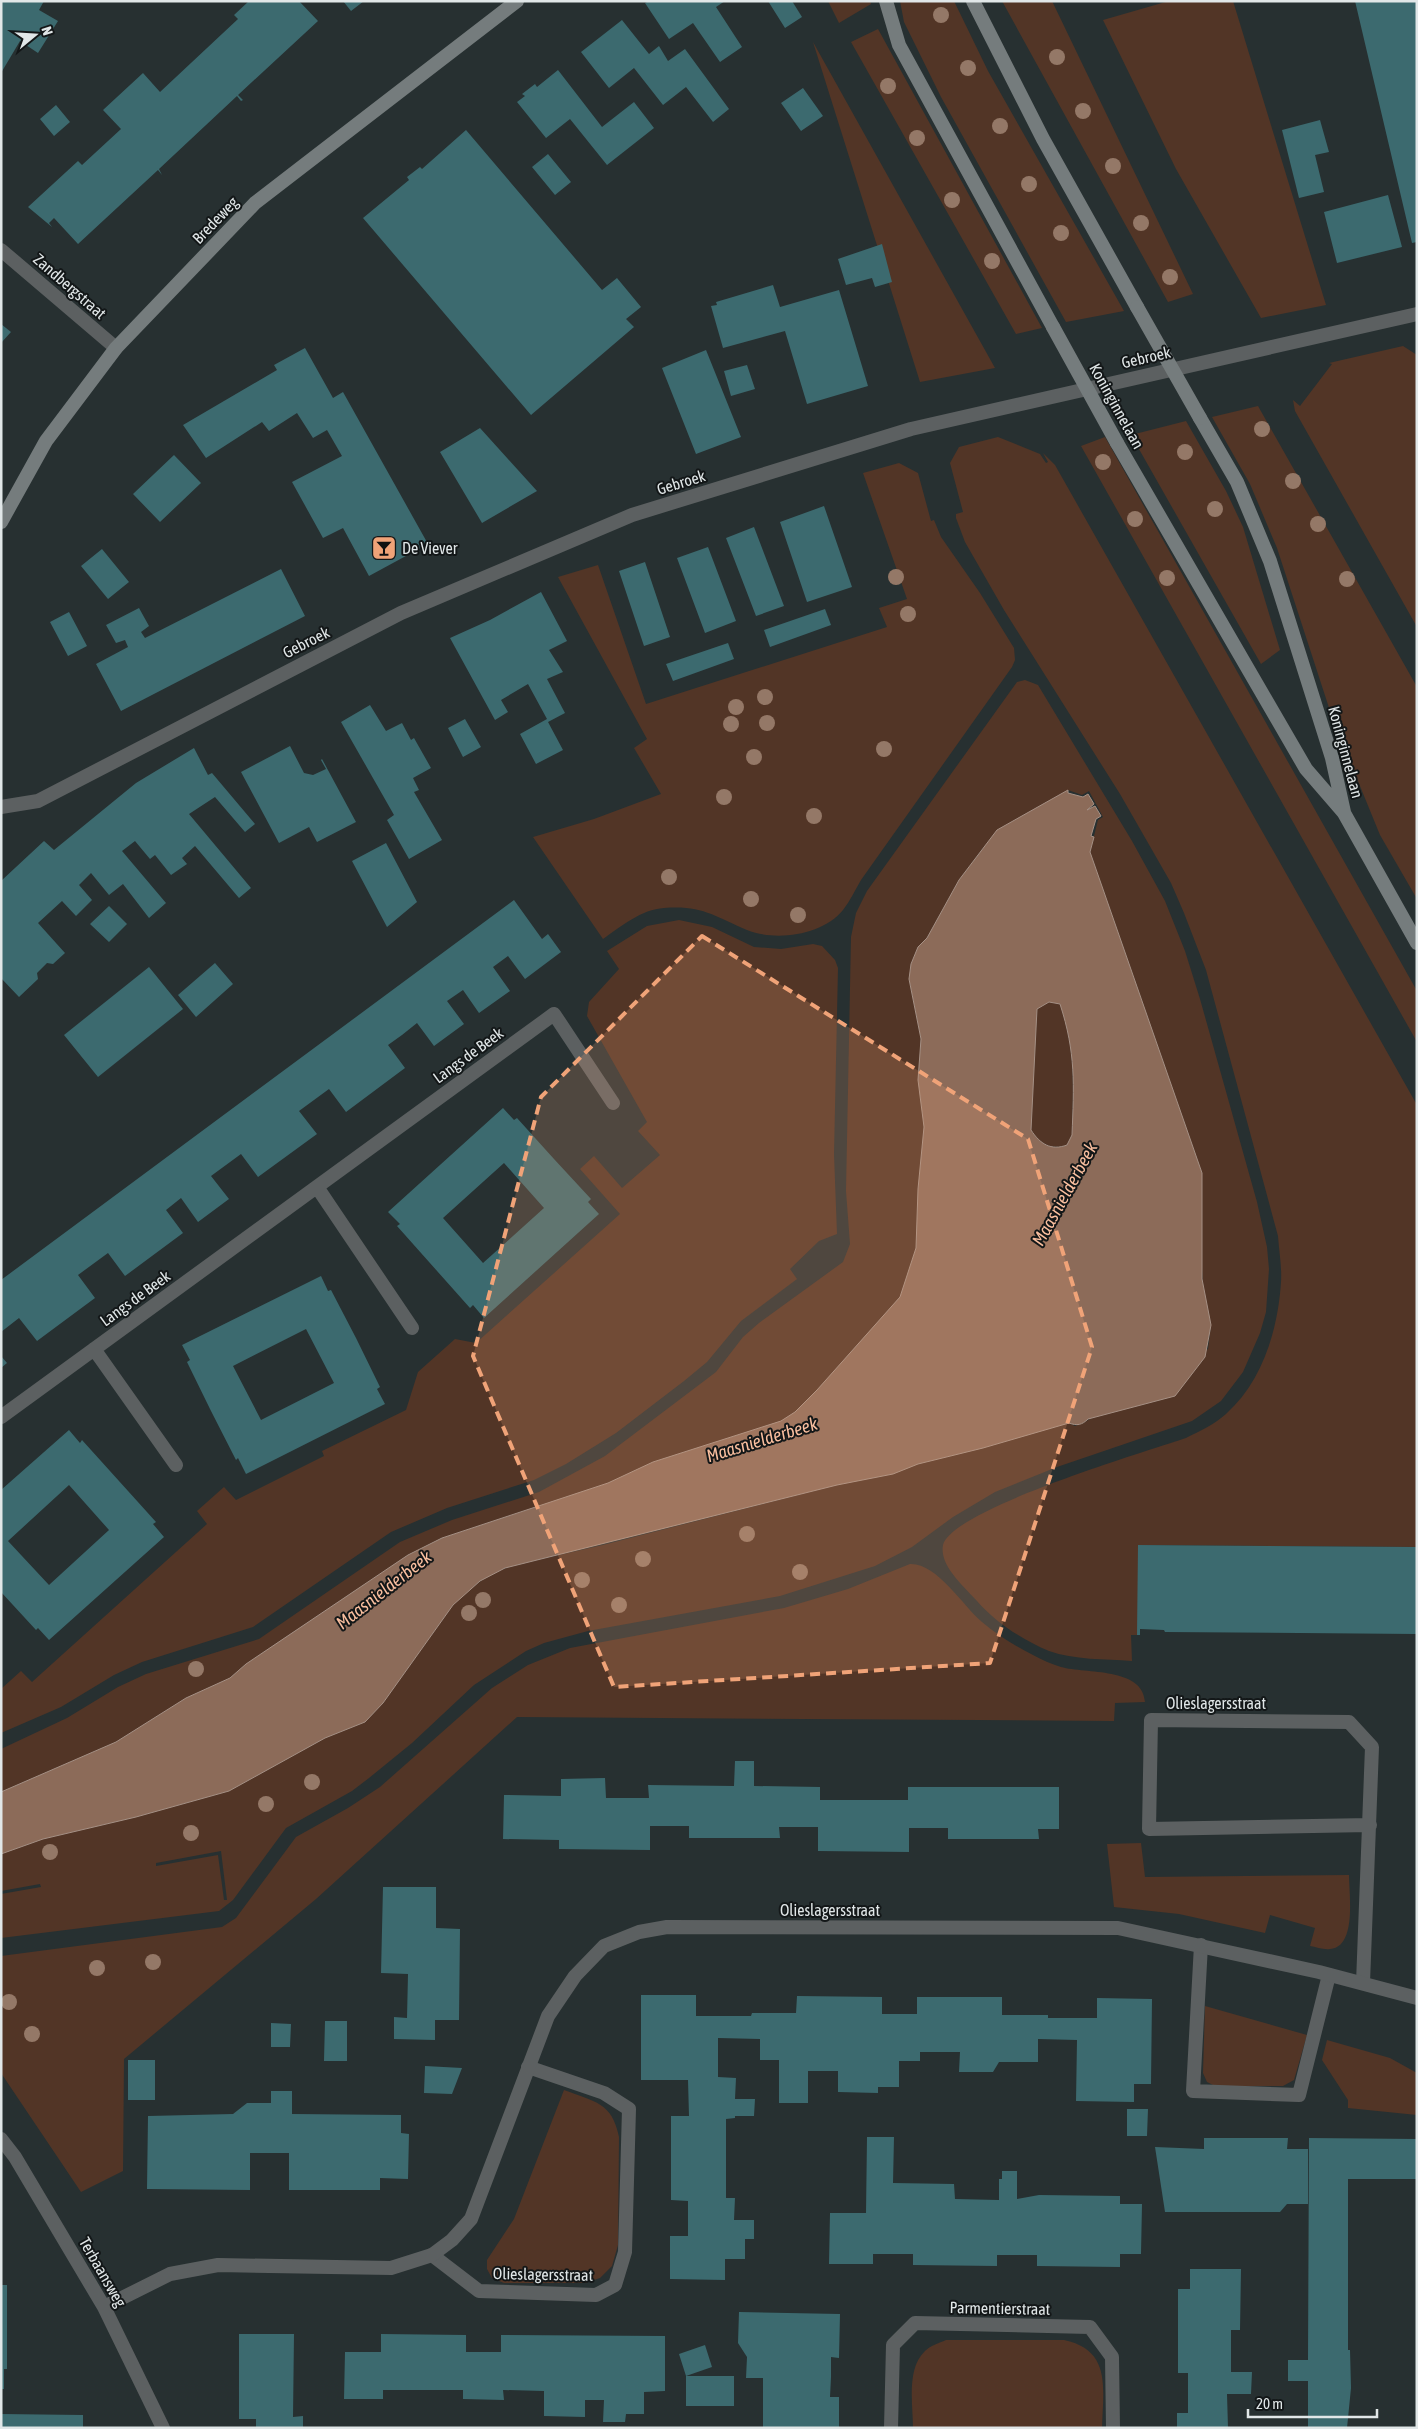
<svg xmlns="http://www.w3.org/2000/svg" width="1418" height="2429" viewBox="0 0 1418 2429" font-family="'Asap Condensed',sans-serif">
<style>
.green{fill:#523526;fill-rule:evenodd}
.water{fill:#8c6b59;stroke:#a69084;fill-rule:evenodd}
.building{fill:#3c6a6f;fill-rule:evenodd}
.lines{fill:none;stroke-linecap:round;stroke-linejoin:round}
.service{stroke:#5c6061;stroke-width:14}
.minor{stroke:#5c6061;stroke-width:14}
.secondary{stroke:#757c7d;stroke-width:14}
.secondary-bridge{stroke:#757c7d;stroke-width:14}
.tree{fill:#947867}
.marked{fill:#f0a378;fill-opacity:0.2;stroke:#f0a378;stroke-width:4;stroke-dasharray:10 6;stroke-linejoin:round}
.labels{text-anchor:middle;stroke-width:4;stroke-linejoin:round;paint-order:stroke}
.street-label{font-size:16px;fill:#e1e7e8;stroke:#131718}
.poi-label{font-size:16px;fill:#e1e7e8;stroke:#131718;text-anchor:start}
.water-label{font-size:18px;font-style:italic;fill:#fabf9f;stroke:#131718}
</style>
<rect width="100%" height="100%" fill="#273031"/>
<path class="green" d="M828 1H870L871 4 839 23Z
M900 1H954L988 71 1124 311 1066 322 941 97 904 22Z
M1002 1H1052L1193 294 1168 302Z
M1169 1H1233L1326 305 1261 318 1176 169 1103 20Z
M878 29 1042 328 1016 334 851 42Z
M813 42 995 368 920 382Z
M1403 346 1417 355V627L1295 411 1293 400 1300 406 1332 364 1329 363Z
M1258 406 1417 687V899L1380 835 1333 720 1277 548 1250 484 1212 417Z
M1186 421 1226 491 1243 527 1280 650 1261 664 1131 435Z
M998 437 1040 454 1046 463 1048 462 1043 453 1055 465 1417 1105V1547L1139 1545 1138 1631 1137 1635H1131L1132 1661C1105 1659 1074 1660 1049 1651 1024 1641 995 1622 977 1601 965 1587 939 1566 943 1545 952 1509 1148 1451 1186 1438 1200 1431 1215 1424 1226 1414 1263 1381 1278 1329 1281 1282 1282 1267 1279 1251 1278 1236L1206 970 1184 913 1171 883 1120 794 1004 610 965 542 956 518V514L963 512 950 463 959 447Z
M1105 437 1417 991V1042L1081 446Z
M899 463 918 473 931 521 934 520 941 537 980 593 1014 648 1015 660 1012 667 861 880C855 890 850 901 843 910 823 935 776 942 747 930 714 916 702 905 664 908 642 909 620 927 603 939L533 837 594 819 661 794 634 748 647 739 558 577 598 565 646 704 887 627 879 608 907 599 863 473Z
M1025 680 1038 685 1132 841 1165 901 1185 951 1200 999 1257 1202 1267 1247 1269 1269 1266 1312 1260 1333 1243 1372 1221 1401 1192 1421 1057 1467 995 1492 953 1517 912 1547 875 1566 780 1596 588 1631 544 1643 526 1651 474 1685 412 1743 369 1778 352 1791 286 1828 233 1900 219 1911 1 1938V1894L41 1887 40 1884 1 1891V1854L43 1839 136 1817 229 1791 325 1738 365 1722 383 1703 453 1605 466 1592 489 1575 511 1566 603 1545 837 1485 893 1474 918 1464 983 1448 1069 1423 1075 1426 1083 1423 1208 1349 1211 1325 1203 1290 1202 1268V1173L1090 852 1098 820 1103 817 1089 791 1082 795 1068 790 983 848 959 880 927 938 918 947 911 964 909 979 921 1039 918 1080 924 1127 918 1189 916 1248 900 1297 817 1390 795 1412 781 1421 653 1462 608 1483 442 1538 408 1555 246 1664 230 1678 186 1698 116 1742 1 1792V1749L67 1718 118 1687 146 1674 259 1639 400 1542 452 1520 539 1492 605 1456 716 1372 743 1337 759 1323 843 1262 850 1244 846 1191 851 937 856 913 867 891 1017 682ZM221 1851 227 1900H224L218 1855 156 1866V1863Z
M679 920 712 927 754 947 781 949 813 944 822 946 835 960 838 968 834 1154 837 1234 819 1241 790 1269 797 1279 741 1321 707 1362 684 1381 616 1433 566 1464 534 1480 447 1508 391 1532 253 1627 142 1662 114 1675 61 1707 1 1733V1689L21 1671 32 1682 207 1524 197 1511 224 1487 236 1500 324 1456 322 1451 406 1410 418 1372 455 1339 476 1343 620 1214 580 1169 594 1156 622 1188 660 1155 638 1131 647 1122 587 1016 589 1002 619 969 607 951 647 926Z
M1049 1002 1060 1004C1076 1053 1073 1084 1072 1135L1067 1145C1051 1150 1040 1144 1031 1130L1037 1009Z
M910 1564C937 1563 962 1605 982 1622 997 1635 1015 1646 1033 1655 1042 1660 1051 1664 1061 1667 1086 1674 1143 1667 1145 1702L1115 1703 1114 1721 517 1717 316 1899 124 2059 123 2171 81 2192 1 2073V1956L222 1927 236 1918 296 1837 348 1808 380 1787 492 1688 528 1665 570 1648 784 1608 848 1589Z
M1141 1843 1145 1877 1349 1875C1349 1894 1357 1947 1330 1949 1324 1950 1316 1947 1310 1946L1315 1928 1270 1915 1265 1933 1179 1914 1114 1907 1107 1844Z
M1205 2006 1307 2035 1294 2080 1283 2086H1215L1207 2082 1203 2073Z
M1327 2040 1390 2058 1417 2073V2115L1348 2108V2100L1322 2060Z
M564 2090C595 2102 612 2102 619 2137L618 2245 612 2266 600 2278 585 2283H504L492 2278 487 2269V2260L514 2219Z
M946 2340H1064C1112 2350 1103 2389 1102 2428H913C913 2405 906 2369 925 2351 930 2346 939 2343 946 2340Z"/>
<path class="water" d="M1068 790V793L1083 797 1088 794 1094 804 1087 810 1095 806 1101 816 1096 819 1091 836 1094 837 1090 852 1202 1173V1279L1211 1325 1205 1357 1175 1396 1088 1419C1082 1425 1077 1426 1069 1423L983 1448 918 1464 893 1474 837 1485 505 1568 480 1581 453 1605 383 1703 365 1722 325 1738 229 1791 136 1817 43 1839 1 1854V1792L116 1742 186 1698 230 1678 246 1664 408 1555 442 1538 608 1483 653 1462 781 1421 795 1412 817 1390 900 1297 916 1248 918 1189 924 1127 918 1080 921 1039 909 979 911 964 918 947 927 938 959 880 997 830ZM1049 1002 1060 1004C1076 1053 1074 1085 1072 1135L1067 1145C1051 1151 1040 1144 1031 1130L1037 1009Z"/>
<path class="building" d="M1 1H44L39 10 58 21 38 53 20 41 1 73Z
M249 1H299L318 21 238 95 243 100 241 101 237 96 159 169 162 175 158 170 78 244 54 218 49 223 52 227 28 207 78 161 82 165 121 129 103 110 143 73 160 92 238 19 234 15Z
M343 1H364L351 11Z
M649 1H725L716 7 742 47 720 62 693 23 669 39 645 3Z
M768 1H792L802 17 785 28Z
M1355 1H1417V242L1412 243Z
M622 20 649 54 659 46 668 61 685 49 729 109 713 122 686 87 663 105 634 68 609 88 581 52Z
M558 70 602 127 634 102 654 128 607 165 570 119 546 138 517 102 525 96 522 94 535 84 537 87Z
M803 88 823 116 801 131 781 103Z
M56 105 70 122 54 136 40 119Z
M1320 120 1329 152 1315 155 1324 192 1299 198 1282 130Z
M466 130 602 290 617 278 641 307 626 319 634 327 531 415 363 218 409 180 407 177 420 167 422 169Z
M548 154 571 182 555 195 532 167Z
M1388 195 1402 247 1337 263 1324 212Z
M882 244 892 282 875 287 872 278 846 285 838 259Z
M773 285 780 307 839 290 868 386 807 404 785 331 723 348 711 306 717 305 716 302Z
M1 324 11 332 1 343Z
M305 348 333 398 343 392 428 544 369 576 343 528 323 538 292 482 342 456 327 430 313 438 297 413 269 431 262 422 206 458 183 425 277 370 274 365Z
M706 350 741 437 696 454 662 368Z
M747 365 755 389 731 396 724 371Z
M480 428 537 491 482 523 440 452Z
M174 455 201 483 160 522 133 494Z
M824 506 852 587 807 602 780 522Z
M754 527 784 606 756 616 726 538Z
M708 547 736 621 705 633 677 558Z
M102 549 129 582 108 599 81 566Z
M645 562 670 637 644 646 619 571Z
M281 569 305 616 121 711 96 664 128 647 125 640 116 643 106 625 139 608 149 626 141 632 145 638Z
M541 592 567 641 549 650 563 672 547 679 565 713 548 722 563 750 536 764 520 734 547 719 528 684 501 700 508 712 495 720 450 638 490 620Z
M825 609 831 625 770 647 764 630Z
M69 612 87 646 68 656 50 622Z
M728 643 734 659 673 681 666 664Z
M370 705 386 731 402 723 411 740 414 738 431 768 413 778 419 790 414 792 442 840 409 859 387 820 394 815 341 722Z
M465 719 481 747 463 757 448 728Z
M290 746 304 773 313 775 326 769 321 760 322 759 356 822 317 842 309 827 279 843 241 772Z
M194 748 208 775 212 773 255 824 245 832 215 797 189 814 251 888 239 898 195 846 182 858 187 864 171 875 155 855 150 859 135 841 122 851 166 903 149 918 123 884 109 895 91 873 79 885 92 900 76 916 62 901 38 923 65 953 53 964 47 963 37 973 38 979 19 997 1 978V881L44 841 54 850 136 783Z
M386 843 417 902 387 927 352 861Z
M514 900 542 939 548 934 561 952 525 979 508 956 493 967 510 991 479 1013 463 990 447 1001 464 1024 434 1046 417 1023 402 1035 388 1045 405 1068 346 1112 329 1089 299 1111 317 1134 258 1177 241 1154 211 1176 229 1199 198 1222 181 1198 166 1210 183 1233 125 1276 108 1253 78 1275 95 1298 37 1341 19 1318 1 1332V1280Z
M109 906 127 924 109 942 90 924Z
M215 963 233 984 196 1017 178 995Z
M149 967 183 1009 98 1077 64 1035Z
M503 1108 514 1120 517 1118 554 1159 591 1199 588 1202 599 1214 484 1318 473 1305 470 1308 397 1226 400 1224 388 1212ZM504 1163 544 1208 483 1263 443 1218Z
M321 1276 328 1291 331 1290 356 1338 380 1387 377 1389 385 1404 246 1474 238 1458 236 1460 211 1411 187 1362 190 1360 182 1345ZM306 1329 334 1383 261 1420 233 1366Z
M1 1356 7 1363 1 1368Z
M69 1430 80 1443 82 1440 156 1522 153 1524 164 1537 49 1640 38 1628 36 1630 1 1592V1490ZM69 1485 109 1530 49 1585 8 1541Z
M1138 1545 1417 1547V1634L1165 1632 1164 1630 1140 1629V1635H1137Z
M735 1761H754V1786L820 1787V1800H908V1787H1059V1829H1038L1039 1839H948V1828H909V1852L818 1851V1827H779L780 1838H689V1826H650V1850L559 1849V1840L503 1839 504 1795 561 1796V1779L605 1778 606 1798H649L648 1785 734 1786Z
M383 1887H436V1928L460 1929 459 2020H435V2040L394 2039V2017L407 2018 408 1974 381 1973Z
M641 1995H696V2016H751L752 2013H796L797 1996 882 1997V2014H917V1997H1002V2015H1048V2018H1097V1998L1152 1999 1151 2084H1134V2102L1076 2101 1077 2040 1038 2039V2062H999L993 2072H959L960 2052H920V2061H899V2087H878V2093L838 2092V2071H808V2103H779V2060H760V2039L718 2038V2077L736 2078 735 2099H755L754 2116H735V2118L726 2119V2198H735L734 2220H754V2239H745V2259H725V2280L670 2279V2236H688V2201L671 2200V2116H689L688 2080H641Z
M325 2021H347V2061H324Z
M271 2023 291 2024 290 2047H271Z
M128 2060H155V2100H128Z
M425 2066 462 2068 452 2094 424 2093Z
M271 2091H292V2114L401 2115V2133L409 2134 408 2179 380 2178V2190H289V2153H250V2190L147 2189 148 2116 233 2114 247 2103H271Z
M1127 2109H1148L1147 2136H1127Z
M867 2137H894L893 2183 954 2184 955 2199 999 2200V2179H1002V2171H1017V2199L1039 2195 1120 2196V2204H1142L1141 2254H1120V2267L1037 2266V2255H997V2266L913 2265V2254H873V2264H829L830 2213H866Z
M1204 2138H1288L1287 2149H1308V2204H1287L1280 2212H1165L1155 2147 1204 2149Z
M1309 2138 1417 2139V2179H1348V2350H1350L1351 2388 1347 2428H1308V2381H1288V2360H1308Z
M1190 2269H1241L1240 2330H1231V2372H1252L1251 2394H1227L1228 2428H1177V2413H1188V2373H1178V2289H1190Z
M1 2285H7V2369H4V2389H1Z
M739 2312 840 2314 839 2358 831 2357V2377L830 2397H839V2428H763V2378H746L747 2357 738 2343Z
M239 2334H294L293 2417 303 2416V2428H256V2419H239Z
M381 2334 466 2335V2352H501V2335L665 2336V2391L644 2392V2414H626L625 2422H603L604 2400H585V2417L544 2416V2391L503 2390 504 2400 463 2399V2390H383V2399H344L345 2352H381Z
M705 2345 712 2367 686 2376H734V2406H686V2376L679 2354Z
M1 2414 83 2415V2428H1Z"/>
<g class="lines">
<path class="service" d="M1201 1945 1193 2091 1299 2095 1329 1975
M1363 1983 1372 1747 1349 1722 1151 1720 1149 1829 1370 1825
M432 2255 479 2291 596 2295 615 2285 625 2252 629 2109 604 2093 528 2067
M891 2428 893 2345 915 2323 1090 2327 1112 2357 1113 2428"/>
<path class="minor" d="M1 250 116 348
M1 807 38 801 401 613 632 515 911 429 1417 314
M317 1187 412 1328
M94 1349 176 1465
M1 1417 554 1014 613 1103
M1 2139 15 2157 104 2307 163 2428
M104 2307 170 2274 218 2265 391 2268 432 2255 452 2240 471 2219 548 2016 575 1976 604 1946 639 1932 667 1927 1118 1928 1319 1972 1417 1998"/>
<path class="secondary" d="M886 1 899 45 1053 327
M973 1 1043 139 1137 307
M1200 418 1237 482 1270 561 1332 758 1344 812
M1117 443 1306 769 1344 813 1417 943
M1 522 46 441 116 348 255 203 517 1"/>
<path class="secondary-bridge" d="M1137 307 1200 418
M1053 327 1117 443"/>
</g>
<g class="tree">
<circle cx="941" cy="15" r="8"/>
<circle cx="1057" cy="57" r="8"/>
<circle cx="968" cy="68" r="8"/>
<circle cx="888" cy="86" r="8"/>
<circle cx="1083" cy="111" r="8"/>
<circle cx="1000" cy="126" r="8"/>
<circle cx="917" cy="138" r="8"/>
<circle cx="1113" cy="166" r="8"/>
<circle cx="1029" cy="184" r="8"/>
<circle cx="952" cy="200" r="8"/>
<circle cx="1141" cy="223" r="8"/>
<circle cx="1061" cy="233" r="8"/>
<circle cx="992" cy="261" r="8"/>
<circle cx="1170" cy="277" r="8"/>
<circle cx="1262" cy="429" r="8"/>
<circle cx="1185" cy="452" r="8"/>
<circle cx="1103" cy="462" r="8"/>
<circle cx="1293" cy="481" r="8"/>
<circle cx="1215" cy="509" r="8"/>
<circle cx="1135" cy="519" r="8"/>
<circle cx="1318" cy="524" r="8"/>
<circle cx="896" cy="577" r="8"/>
<circle cx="1167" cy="578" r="8"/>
<circle cx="1347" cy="579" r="8"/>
<circle cx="908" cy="614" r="8"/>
<circle cx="765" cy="697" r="8"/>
<circle cx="736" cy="707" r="8"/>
<circle cx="767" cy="723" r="8"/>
<circle cx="731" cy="724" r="8"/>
<circle cx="884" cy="749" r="8"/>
<circle cx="754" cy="757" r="8"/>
<circle cx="724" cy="797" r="8"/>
<circle cx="814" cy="816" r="8"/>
<circle cx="669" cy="877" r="8"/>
<circle cx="751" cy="899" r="8"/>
<circle cx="798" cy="915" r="8"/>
<circle cx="747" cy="1534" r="8"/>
<circle cx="643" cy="1559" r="8"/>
<circle cx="800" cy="1572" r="8"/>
<circle cx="582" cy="1580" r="8"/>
<circle cx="483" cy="1600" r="8"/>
<circle cx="619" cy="1605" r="8"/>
<circle cx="469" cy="1613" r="8"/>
<circle cx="196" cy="1669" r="8"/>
<circle cx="312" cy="1782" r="8"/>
<circle cx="266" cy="1804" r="8"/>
<circle cx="191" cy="1833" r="8"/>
<circle cx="50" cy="1852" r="8"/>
<circle cx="153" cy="1962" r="8"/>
<circle cx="97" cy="1968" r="8"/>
<circle cx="9" cy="2002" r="8"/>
<circle cx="32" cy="2034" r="8"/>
</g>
<path class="marked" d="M702 936 1028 1139 1092 1347 990 1663 614 1687 473 1356 541 1097Z"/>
<defs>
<symbol id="bar-square" viewBox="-11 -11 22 22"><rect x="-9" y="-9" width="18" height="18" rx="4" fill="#f0a378" stroke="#131718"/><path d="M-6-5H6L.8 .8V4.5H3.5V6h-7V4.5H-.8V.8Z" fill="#111"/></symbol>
</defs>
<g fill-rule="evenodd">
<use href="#bar-square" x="370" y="534" width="28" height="28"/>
</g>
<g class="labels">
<g class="street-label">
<text transform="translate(215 220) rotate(-46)" y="6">Bredeweg</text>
<text transform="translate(70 286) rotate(41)" y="6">Zandbergstraat</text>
<text transform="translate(1146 357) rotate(-13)" y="6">Gebroek</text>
<text transform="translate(1117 406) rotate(61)" y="6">Koninginnelaan</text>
<text transform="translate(681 482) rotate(-17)" y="6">Gebroek</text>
<text transform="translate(306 642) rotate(-27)" y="6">Gebroek</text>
<text transform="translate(1346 752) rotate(75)" y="6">Koninginnelaan</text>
<text transform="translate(468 1055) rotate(-36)" y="6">Langs de Beek</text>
<text transform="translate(135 1298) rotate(-36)" y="6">Langs de Beek</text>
<text x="1216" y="1709">Olieslagersstraat</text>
<text x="830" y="1916">Olieslagersstraat</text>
<text transform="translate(103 2272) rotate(60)" y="6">Terbaansweg</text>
<text transform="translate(543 2274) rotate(1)" y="6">Olieslagersstraat</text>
<text transform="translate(1000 2308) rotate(1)" y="6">Parmentierstraat</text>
</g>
<g class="poi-label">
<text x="402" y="554">De Viever</text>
</g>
<g class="water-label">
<text transform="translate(1065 1194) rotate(-61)" y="6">Maasnielderbeek</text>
<text transform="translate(762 1440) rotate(-17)" y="6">Maasnielderbeek</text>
<text transform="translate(384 1590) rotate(-38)" y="6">Maasnielderbeek</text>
</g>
</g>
<rect width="1418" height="2429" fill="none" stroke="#e1e7e8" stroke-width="5"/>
<g transform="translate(35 35) rotate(72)" stroke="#131718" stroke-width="4" paint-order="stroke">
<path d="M0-4L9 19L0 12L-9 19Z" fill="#e1e7e8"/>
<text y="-8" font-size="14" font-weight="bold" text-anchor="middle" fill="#e1e7e8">N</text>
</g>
<path d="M1248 2409v8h129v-8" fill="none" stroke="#e1e7e8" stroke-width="2.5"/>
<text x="1256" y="2409" font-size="15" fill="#e1e7e8" stroke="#131718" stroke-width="4" paint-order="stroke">20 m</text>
</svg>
